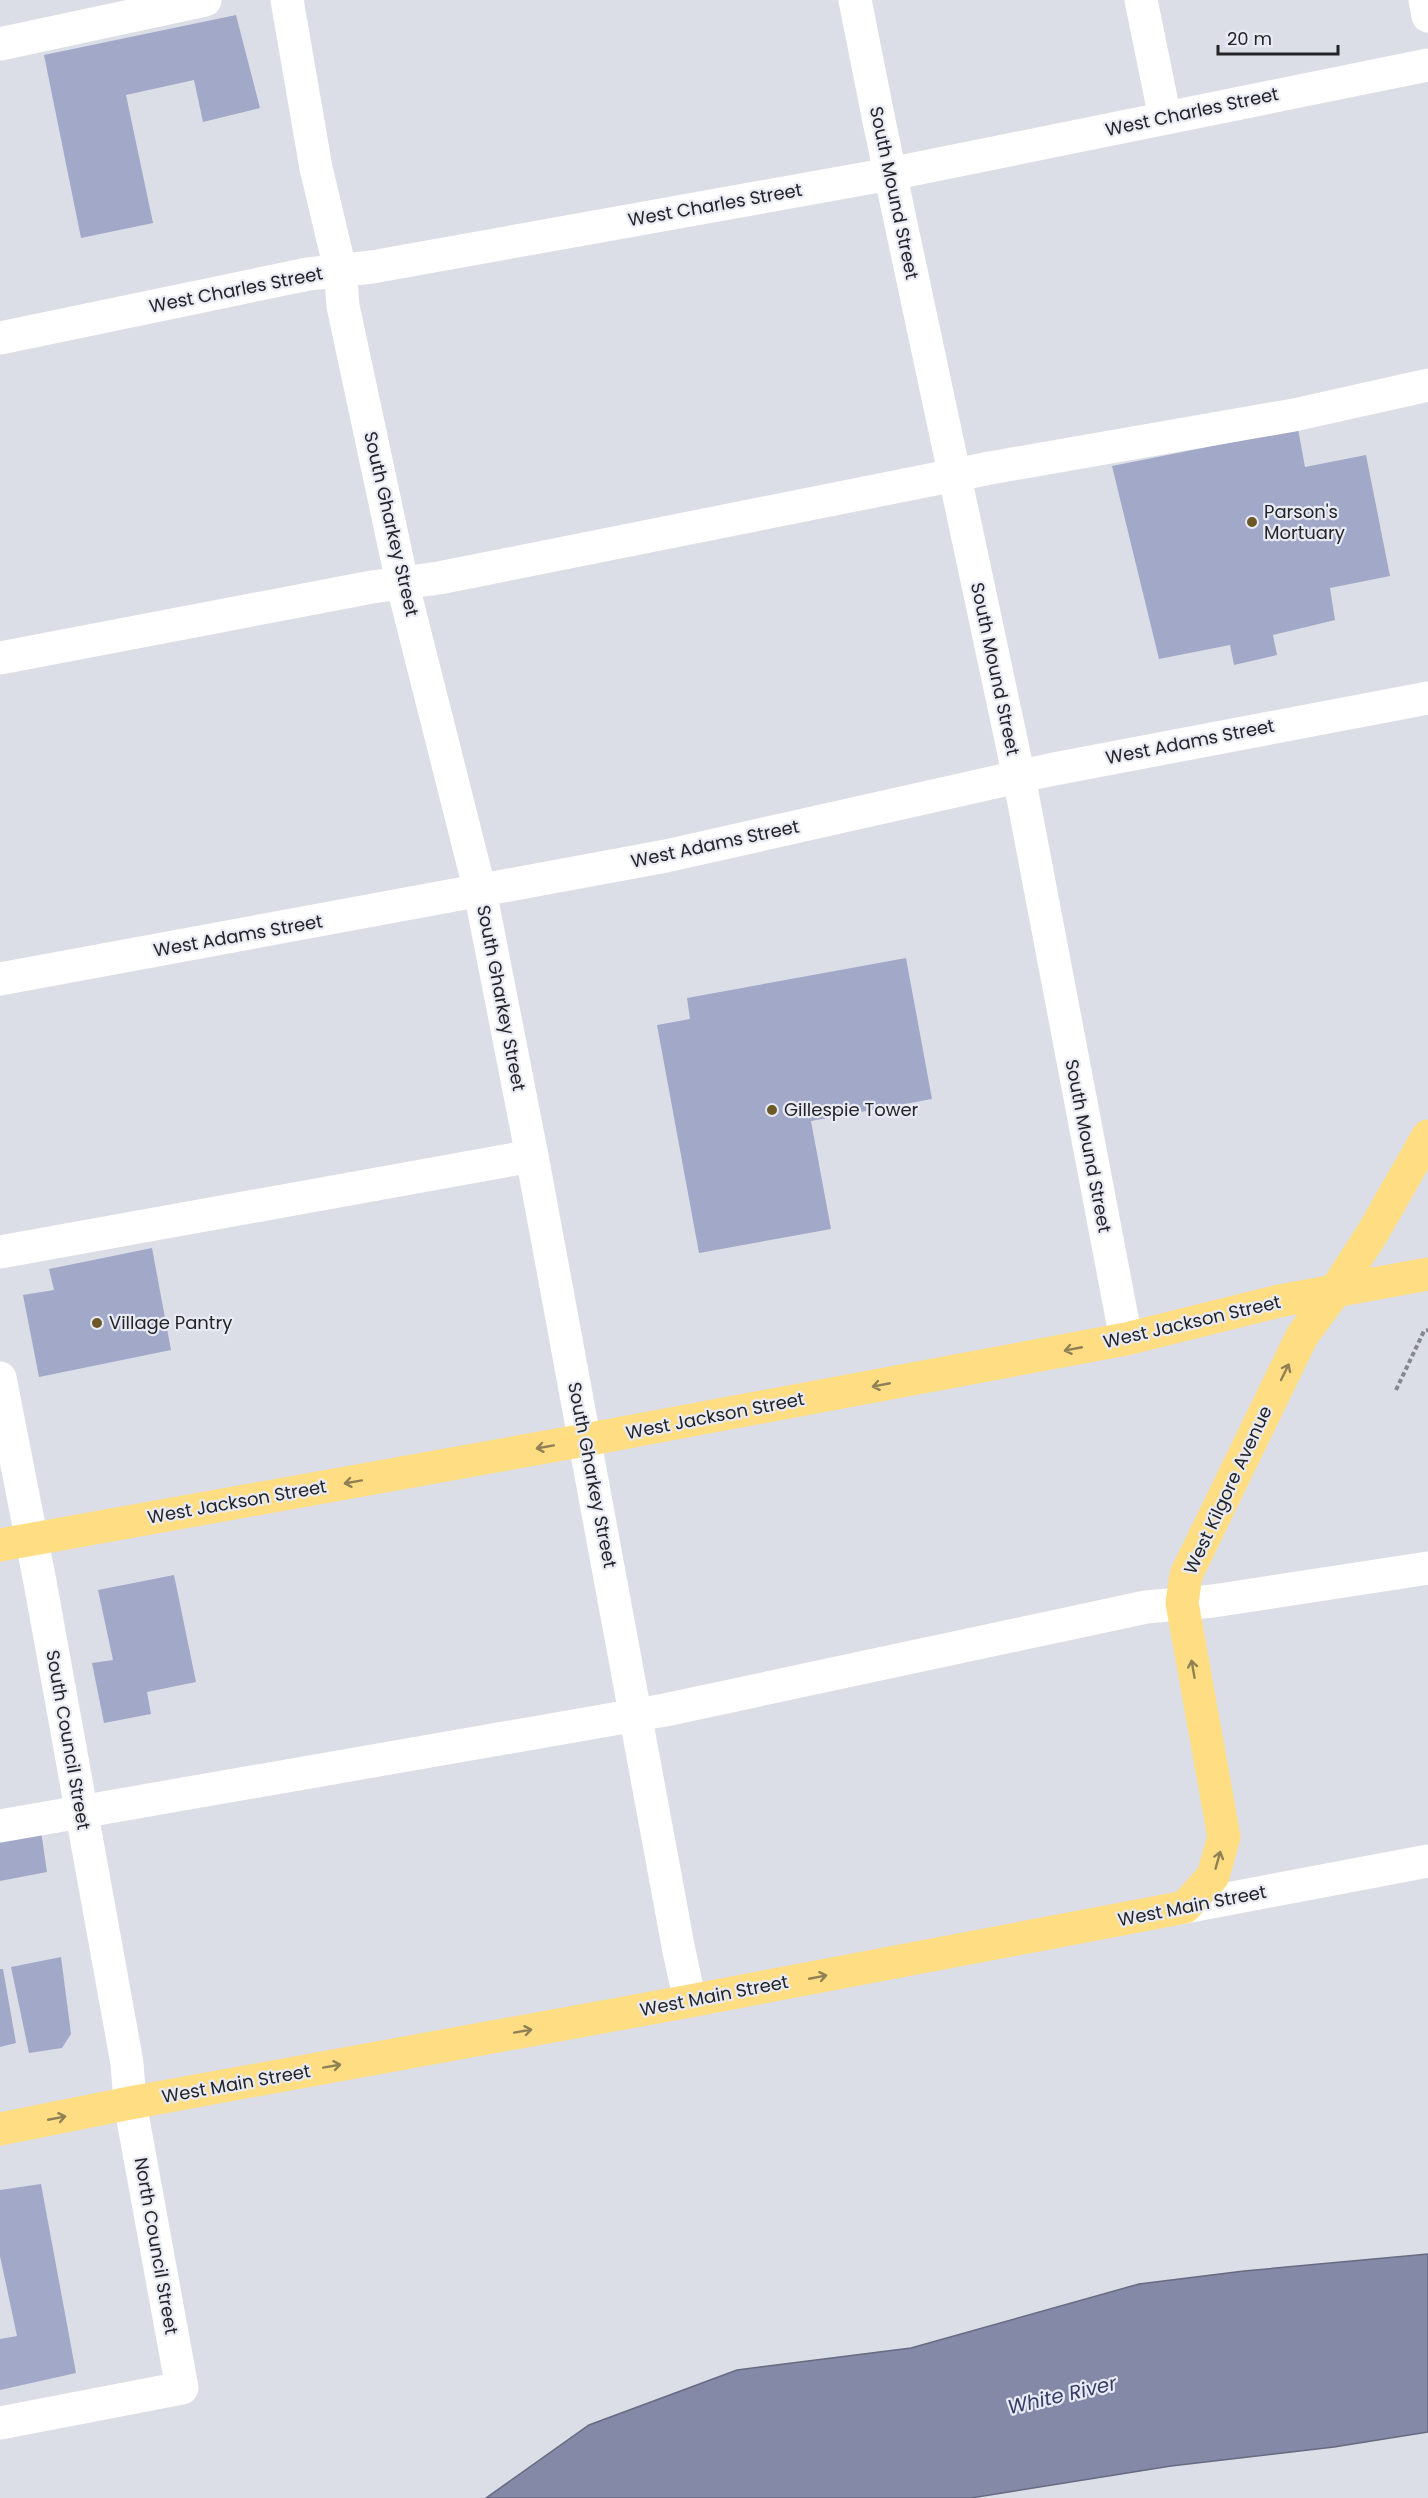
<svg xmlns="http://www.w3.org/2000/svg" width="1428" height="2498" viewBox="0 0 1428 2498" font-family="Poppins,sans-serif">
<style>
.water{fill:#8389a7;stroke:#666b81;stroke-width:1.5}
.building{fill:#a2a8c8}
.lines{fill:none;stroke-linecap:round;stroke-linejoin:round}
.path{stroke:#86878e;stroke-width:4;stroke-dasharray:4.5 3;stroke-linecap:butt}
.minor{stroke:#fff;stroke-width:33}
.major{stroke:#fedd83;stroke-width:33}
.oneway{stroke:#908055}
.poi-dot{fill:#6d5827;stroke:#e9ebf4;stroke-width:2}
.labels{text-anchor:middle;stroke-width:4.5;stroke-linejoin:round;paint-order:stroke}
.street-label{font-size:18px;fill:#232427;stroke:#e9ebf4}
.poi-label{font-size:18px;fill:#232427;stroke:#e9ebf4;text-anchor:start}
.water-label{font-size:20px;font-style:italic;fill:#363c68;stroke:#e9ebf4}
</style>
<rect width="100%" height="100%" fill="#dcdee7"/>
<path class="water" d="M1428 2254V2432L1334 2447 1171 2466 971 2498H486L589 2425 737 2370 911 2348 1139 2284 1244 2271Z"/>
<path class="building" d="M236 15 260 108 203 122 194 80 126 95 153 223 81 238 44 55Z
M1298 429 1305 467 1366 455 1390 576 1330 588 1335 620 1273 635 1277 655 1234 665 1230 645 1159 659 1112 466Z
M906 958 932 1099 811 1121 831 1229 699 1253 657 1025 690 1019 687 998Z
M152 1248 171 1350 39 1377 23 1295 54 1290 49 1269Z
M174 1575 196 1682 147 1692 151 1714 104 1723 92 1663 113 1660 98 1590Z
M41 1831 47 1872 0 1881V1838Z
M61 1957 71 2034 62 2048 29 2053 11 1967Z
M0 1969H3L16 2043 0 2047Z
M41 2184 76 2373 0 2390V2339L17 2336 0 2256V2190Z"/>
<g class="lines">
<path class="path" d="M1396 1390 1424 1331 1428 1330"/>
<path class="minor" d="M287 0 316 168 340 269 343 306 402 582 480 891 532 1156 679 1951 690 2001
M855 0 879 121 1019 777 1126 1339
M1141 0 1165 118
M1425 0 1428 16
M0 44 205 0
M0 338 308 274 372 267 890 174 1428 65
M0 658 372 587 439 578 990 468 1294 415 1428 385
M0 979 666 856 1049 770 1428 698
M0 1252 532 1156
M0 1378 40 1582 127 2063 130 2103 182 2388 0 2423
M0 1826 665 1710 1146 1607 1213 1601 1428 1568
M1185 1907 1428 1861"/>
<path class="major" d="M0 1545 585 1440 1126 1339 1279 1301 1428 1274
M0 2129 130 2103 690 2001 1185 1907 1213 1876 1224 1837 1182 1603 1186 1575 1302 1336 1335 1291 1372 1234 1428 1136"/>
</g>
<defs><path id="oneway-shaft" d="M-6 0H5M1.5-3L5.5 0L1.5 3" fill="none" stroke-width="1.6" stroke-linecap="round" stroke-linejoin="round" transform="scale(1.5)"/></defs>
<g class="oneway">
<use href="#oneway-shaft" transform="translate(1073 1349) rotate(169)"/>
<use href="#oneway-shaft" transform="translate(1285 1372) rotate(-64)"/>
<use href="#oneway-shaft" transform="translate(881 1385) rotate(169)"/>
<use href="#oneway-shaft" transform="translate(545 1447) rotate(170)"/>
<use href="#oneway-shaft" transform="translate(353 1482) rotate(170)"/>
<use href="#oneway-shaft" transform="translate(1193 1669) rotate(-100)"/>
<use href="#oneway-shaft" transform="translate(1218 1860) rotate(-74)"/>
<use href="#oneway-shaft" transform="translate(818 1977) rotate(-11)"/>
<use href="#oneway-shaft" transform="translate(523 2031) rotate(-10)"/>
<use href="#oneway-shaft" transform="translate(332 2066) rotate(-10)"/>
<use href="#oneway-shaft" transform="translate(57 2118) rotate(-11)"/>
</g>
<g class="poi-dot">
<circle cx="1252" cy="522" r="6"/>
<circle cx="772" cy="1110" r="6"/>
<circle cx="97" cy="1323" r="6"/>
</g>
<g class="labels">
<g class="street-label">
<text transform="translate(1192 112) rotate(-12)" y="6">West Charles Street</text>
<text transform="translate(894 193) rotate(78)" y="6">South Mound Street</text>
<text transform="translate(715 205) rotate(-10)" y="6">West Charles Street</text>
<text transform="translate(236 290) rotate(-11)" y="6">West Charles Street</text>
<text transform="translate(391 524) rotate(77)" y="6">South Gharkey Street</text>
<text transform="translate(995 669) rotate(78)" y="6">South Mound Street</text>
<text transform="translate(1190 742) rotate(-11)" y="6">West Adams Street</text>
<text transform="translate(715 844) rotate(-12)" y="6">West Adams Street</text>
<text transform="translate(238 936) rotate(-10)" y="6">West Adams Street</text>
<text transform="translate(501 998) rotate(79)" y="6">South Gharkey Street</text>
<text transform="translate(1088 1146) rotate(79)" y="6">South Mound Street</text>
<text transform="translate(1192 1322) rotate(-13)" y="6">West Jackson Street</text>
<text transform="translate(715 1416) rotate(-11)" y="6">West Jackson Street</text>
<text transform="translate(592 1475) rotate(79)" y="6">South Gharkey Street</text>
<text transform="translate(1228 1490) rotate(-65)" y="6">West Kilgore Avenue</text>
<text transform="translate(237 1502) rotate(-10)" y="6">West Jackson Street</text>
<text transform="translate(68 1740) rotate(80)" y="6">South Council Street</text>
<text transform="translate(1192 1906) rotate(-11)" y="6">West Main Street</text>
<text transform="translate(714 1996) rotate(-11)" y="6">West Main Street</text>
<text transform="translate(236 2084) rotate(-10)" y="6">West Main Street</text>
<text transform="translate(156 2246) rotate(80)" y="6">North Council Street</text>
</g>
<g class="poi-label">
<text x="1264" y="518">Parson's<tspan x="1264" dy="21">Mortuary</tspan></text>
<text x="784" y="1116">Gillespie Tower</text>
<text x="109" y="1329">Village Pantry</text>
</g>
<g class="water-label">
<text transform="translate(1062 2395) rotate(-13)" y="7">White River</text>
</g>
</g>
<path d="M1218 45v9h120v-9" fill="none" stroke="#232427" stroke-width="3"/>
<text x="1227" y="45" font-size="18" fill="#232427" stroke="#e9ebf4" stroke-width="4.5" paint-order="stroke">20 m</text>
</svg>
